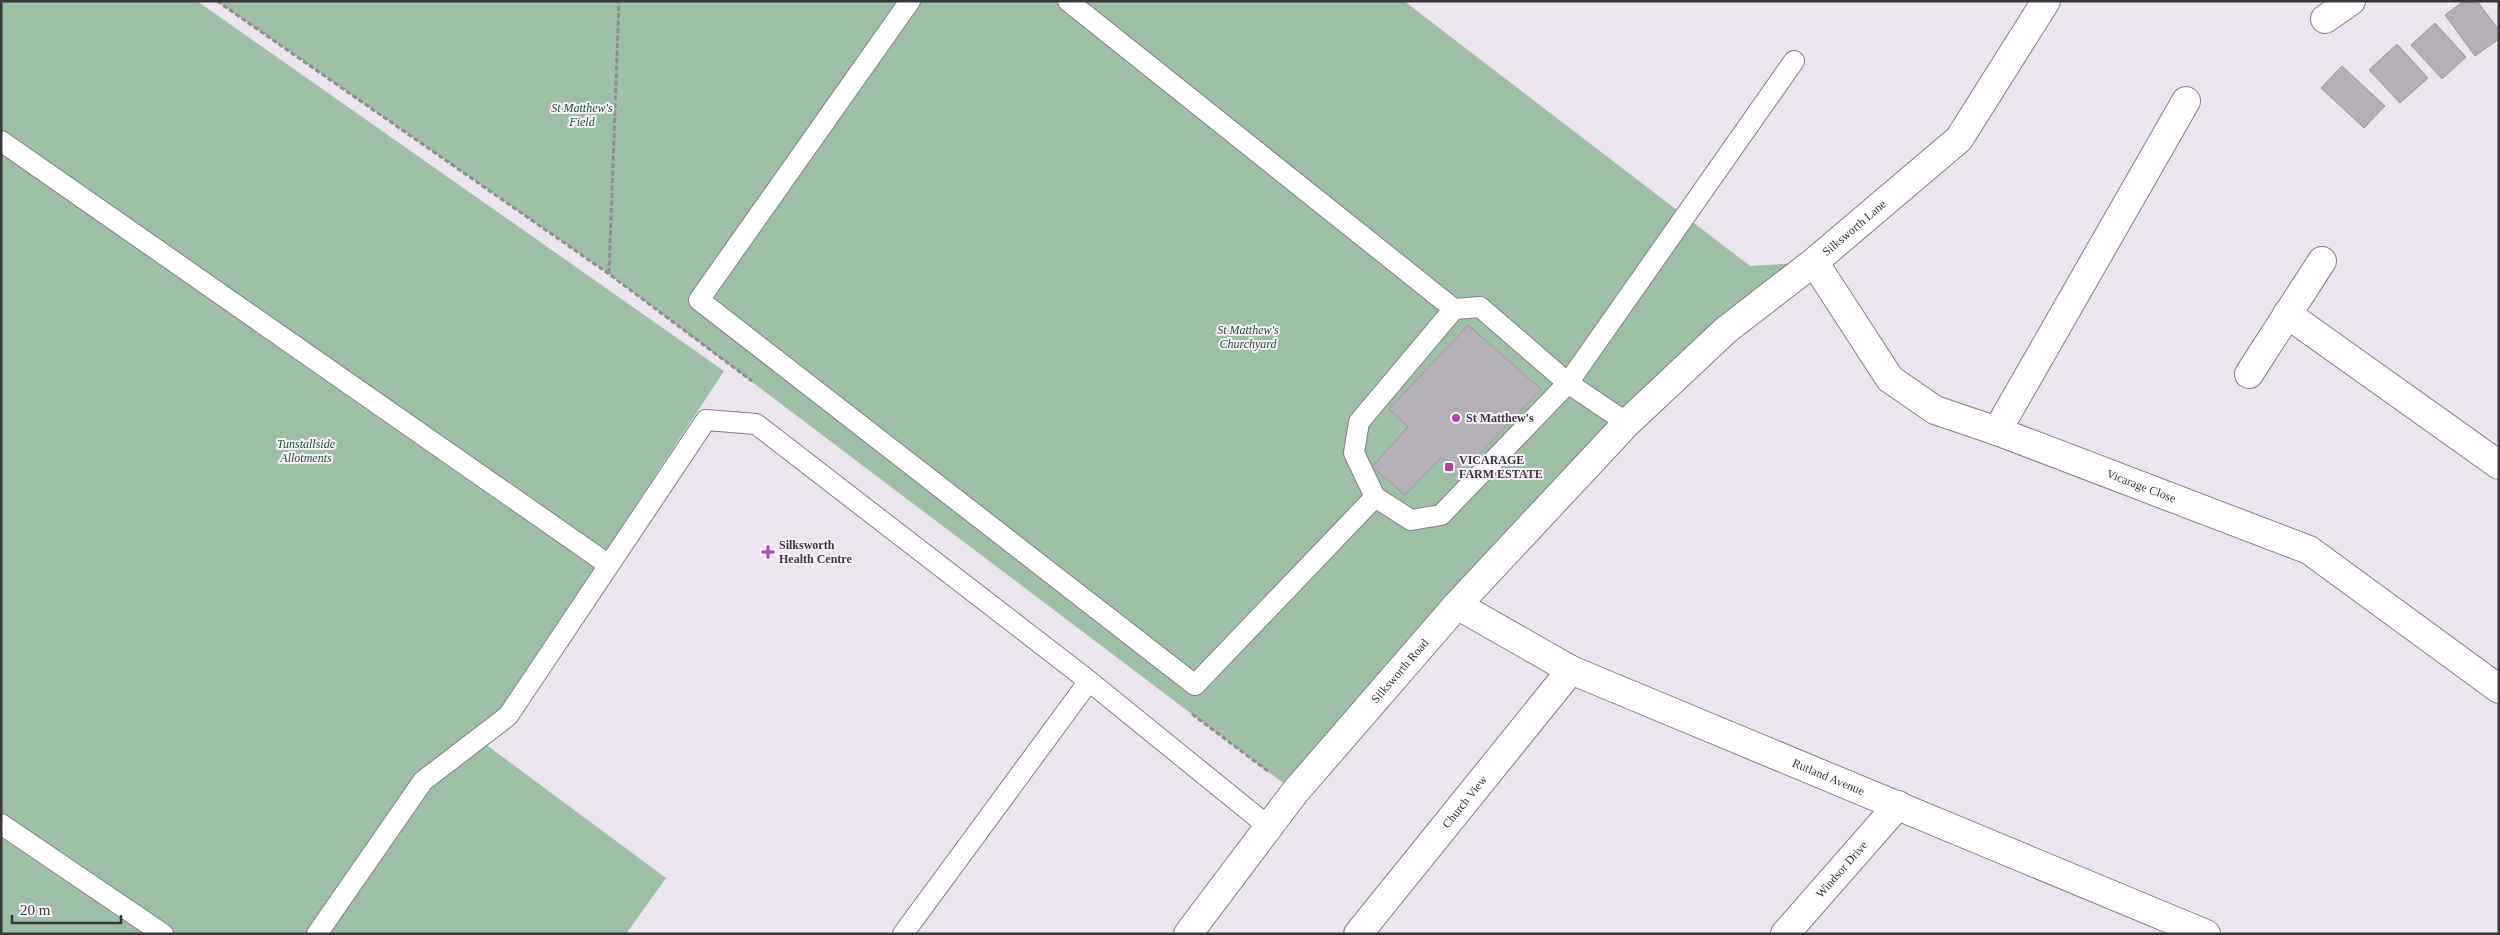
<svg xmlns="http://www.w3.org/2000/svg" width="2500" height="935" viewBox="0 0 2500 935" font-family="Georgia,serif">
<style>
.green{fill:#9dbfa5}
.building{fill:#b4aeb7;stroke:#9d969f}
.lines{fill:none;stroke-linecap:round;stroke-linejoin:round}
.service-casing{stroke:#857f87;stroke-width:22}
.minor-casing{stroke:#857f87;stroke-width:30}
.tertiary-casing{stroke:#857f87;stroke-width:30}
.path{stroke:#918c93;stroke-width:3;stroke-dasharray:5 2.5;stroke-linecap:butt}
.service{stroke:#fff;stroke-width:20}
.minor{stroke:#fff;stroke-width:28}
.tertiary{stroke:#fff;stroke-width:28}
.poi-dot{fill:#ae42a1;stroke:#f9f2fb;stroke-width:2}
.labels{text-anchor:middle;stroke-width:4;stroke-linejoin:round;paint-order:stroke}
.park-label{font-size:12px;font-style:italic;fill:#194f2d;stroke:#f9f2fb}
.street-label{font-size:12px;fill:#3a373b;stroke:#f9f2fb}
.poi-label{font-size:12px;font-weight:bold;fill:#3a373b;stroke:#f9f2fb;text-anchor:start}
</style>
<rect width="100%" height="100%" fill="#ece4ee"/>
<path class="green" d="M1 1H197L724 371 481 741 666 878 626 934H1Z
M217 1H1404L1750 266 1814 262 1726 330 1295 792 609 274Z"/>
<path class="building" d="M2464 1H2477L2499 30V39L2475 56 2445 15Z
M2435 23 2466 57 2442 79 2411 45Z
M2397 44 2428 78 2400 103 2369 70Z
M2342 66 2385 106 2364 128 2321 88Z
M1468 325 1541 389 1460 475 1441 458 1405 495 1372 467 1408 427 1389 409Z"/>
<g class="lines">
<defs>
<path id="service" d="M910 1 699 300 1195 685 1375 497 1411 520 1441 515 1568 383 1794 61
M1068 1 1454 309 1480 307 1568 383 1627 423
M1 141 609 565
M1375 497 1354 453 1359 422 1454 309
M1 824 163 934
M317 934 423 781 508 716 706 420 756 424 1089 681 1269 827
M903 934 1089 681"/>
<g id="minor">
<path d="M2325 19 2351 1"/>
<path id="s1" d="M1814 262 1890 379 1935 410 1997 431 2309 550 2499 689"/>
<path d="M2287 314 2499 465"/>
<path d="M2249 374 2322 261"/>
<path d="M1997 431 2186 101"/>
<path id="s2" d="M1457 605 1571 670 2206 934"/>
<path id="s3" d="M1358 934 1571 670"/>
<path id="s4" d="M1785 934 1898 805"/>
</g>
<g id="tertiary">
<path id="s5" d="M1188 934 1295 792 1457 605 1627 423 1726 330 1814 262 1959 139 2046 1"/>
</g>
</defs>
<use href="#service" class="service-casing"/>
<use href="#minor" class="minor-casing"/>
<use href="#tertiary" class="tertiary-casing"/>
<path class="path" d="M217 1 609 274 752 381
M609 273 619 1
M1192 714 1269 772"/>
<use href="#service" class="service"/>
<use href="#minor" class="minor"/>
<use href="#tertiary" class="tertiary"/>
</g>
<g class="poi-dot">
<circle cx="1456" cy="418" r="5"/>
<rect x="1444" y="462" width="10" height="10" rx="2.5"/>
<path d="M765.5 544.5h5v5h5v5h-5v5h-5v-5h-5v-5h5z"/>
</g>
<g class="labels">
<g class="park-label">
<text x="582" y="112">St Matthew's<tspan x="582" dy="14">Field</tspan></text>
<text x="1248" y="334">St Matthew's<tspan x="1248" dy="14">Churchyard</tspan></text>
<text x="306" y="448">Tunstallside<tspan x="306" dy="14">Allotments</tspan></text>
</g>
<g class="street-label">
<text dy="4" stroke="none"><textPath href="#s5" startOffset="974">Silksworth Lane</textPath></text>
<text dy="4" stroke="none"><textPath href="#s1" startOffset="414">Vicarage Close</textPath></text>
<text dy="4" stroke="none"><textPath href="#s5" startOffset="338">Silksworth Road</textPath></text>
<text dy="4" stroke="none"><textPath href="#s2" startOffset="410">Rutland Avenue</textPath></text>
<text dy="4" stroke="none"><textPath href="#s3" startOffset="170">Church View</textPath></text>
<text dy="4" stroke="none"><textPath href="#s4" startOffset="86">Windsor Drive</textPath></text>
</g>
<g class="poi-label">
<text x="1466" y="422">St Matthew's</text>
<text x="1459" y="464">VICARAGE<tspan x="1459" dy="14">FARM ESTATE</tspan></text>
<text x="779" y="549">Silksworth<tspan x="779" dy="14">Health Centre</tspan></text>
</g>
</g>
<rect width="2500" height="935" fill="none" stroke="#3a373b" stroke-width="5"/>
<path d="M12 915v8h109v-8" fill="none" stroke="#3a373b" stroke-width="2.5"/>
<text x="20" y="915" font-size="15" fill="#3a373b" stroke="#f9f2fb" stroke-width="4" paint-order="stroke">20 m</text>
</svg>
